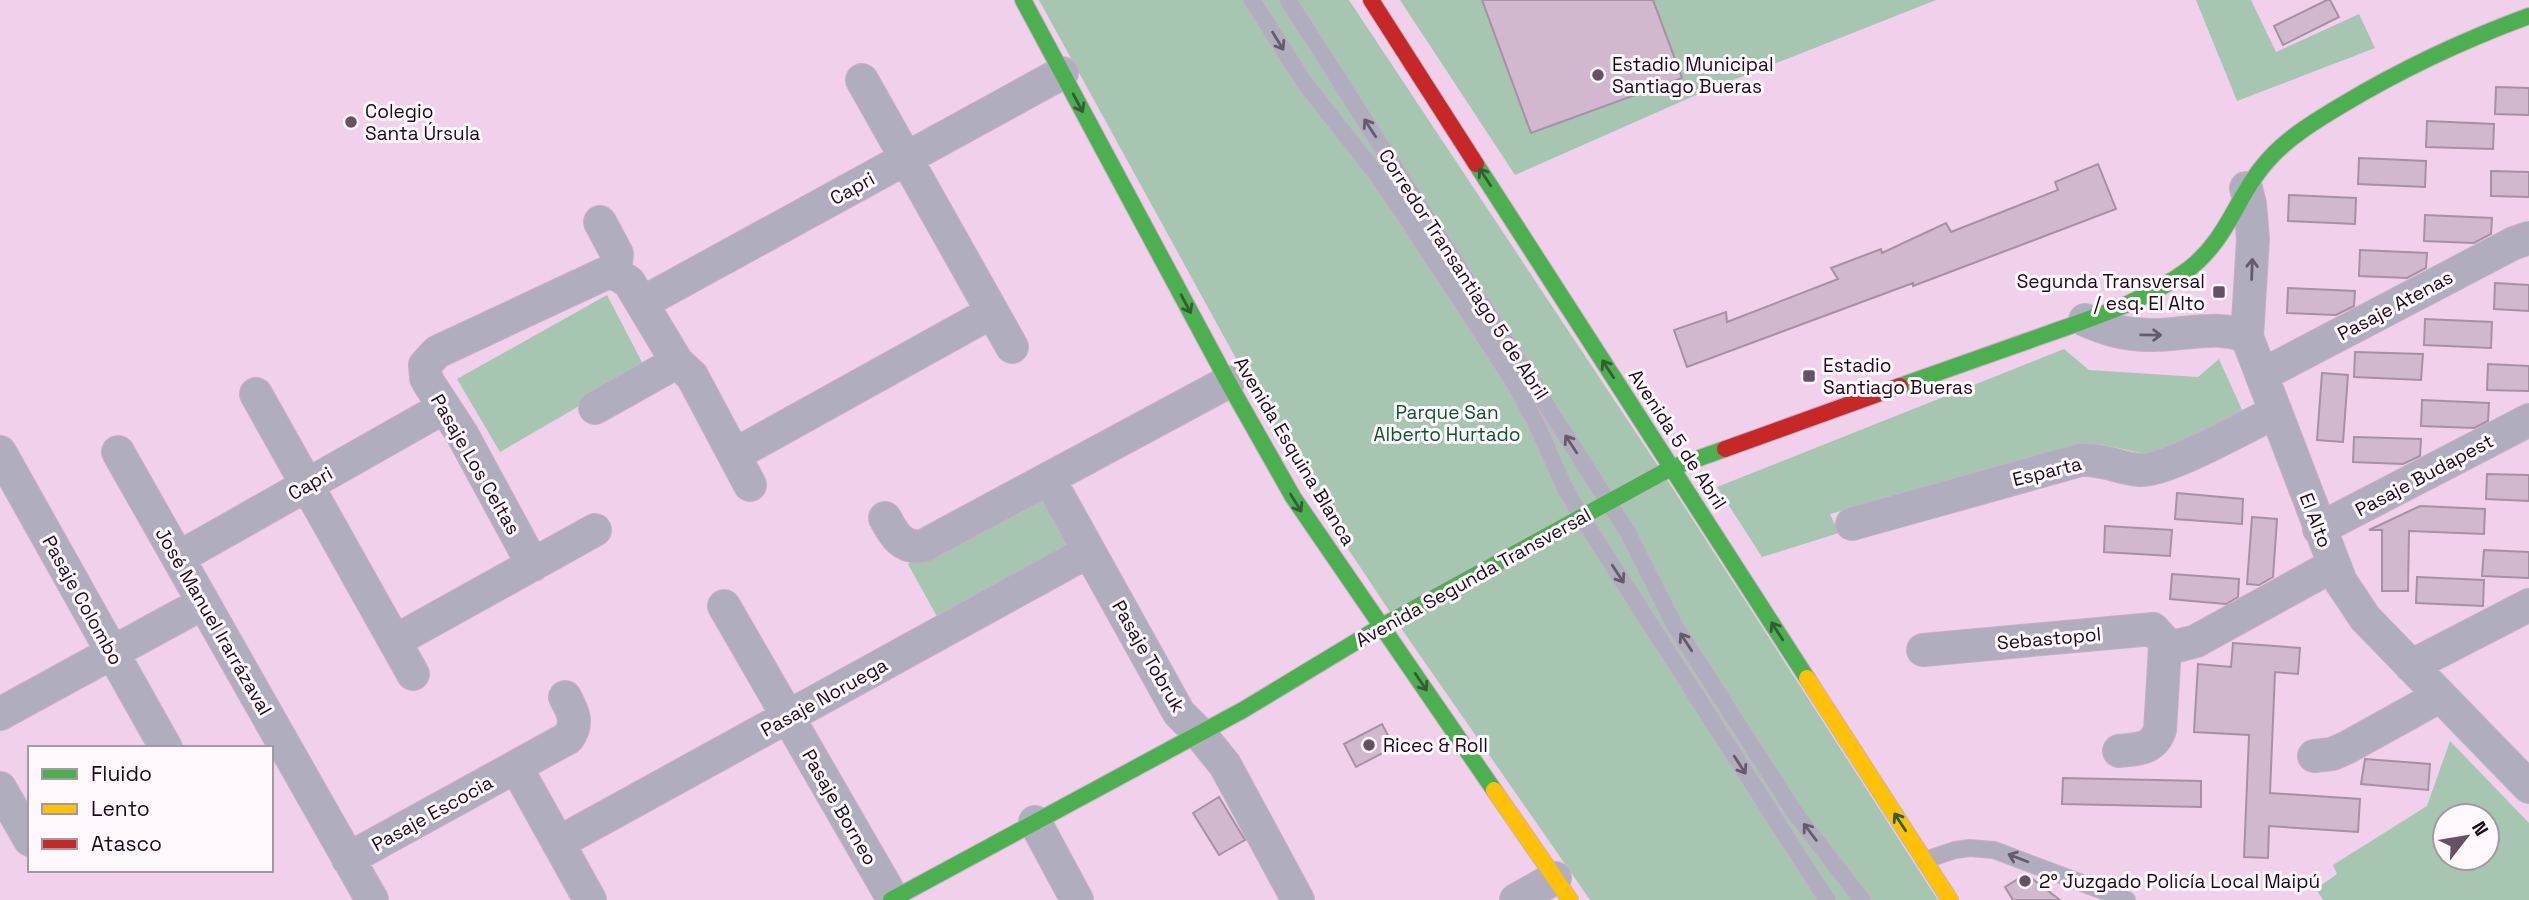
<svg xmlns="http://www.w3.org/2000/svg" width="2529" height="900" viewBox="0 0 2529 900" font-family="'Space Grotesk',sans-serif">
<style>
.green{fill:#a6c6b1;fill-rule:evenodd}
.building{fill:#d1b8ce;stroke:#a890a4;stroke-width:2}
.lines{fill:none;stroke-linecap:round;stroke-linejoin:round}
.lane-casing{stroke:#c8afc5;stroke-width:18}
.street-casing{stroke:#c8afc5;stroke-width:34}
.fast-casing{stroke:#c8afc5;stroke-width:18}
.slow-casing{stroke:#c8afc5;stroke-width:18}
.jam-casing{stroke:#c8afc5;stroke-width:18}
.lane{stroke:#afadbe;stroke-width:16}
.street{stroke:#afadbe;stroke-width:32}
.fast{stroke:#4caf50;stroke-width:16}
.slow{stroke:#ffc107;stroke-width:16}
.jam{stroke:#c62828;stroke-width:16}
.oneway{stroke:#665b6c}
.oneway2{stroke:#345c35}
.poi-dot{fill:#674f64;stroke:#fef8fd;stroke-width:2.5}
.labels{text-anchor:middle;stroke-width:6;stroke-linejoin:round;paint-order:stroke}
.poi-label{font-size:19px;fill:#1c091a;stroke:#fef8fd;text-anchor:start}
.street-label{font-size:19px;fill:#1c091a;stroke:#fef8fd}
.park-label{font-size:19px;fill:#0c572a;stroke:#fef8fd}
</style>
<rect width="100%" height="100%" fill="#f1d0ec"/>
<path class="green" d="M1039 0H1349L1666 478 1938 900H1590L1394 618 1305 484Z
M1400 0H1936L1703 92 1515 175Z
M2196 0H2251L2276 52 2359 14 2375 48 2237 101Z
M607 295 645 368 500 452 457 379Z
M2064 349 2089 370 2198 377 2219 359 2243 412 2158 457 2100 444 1830 514 1839 533 1762 557 1717 487Z
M1038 492 1070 551 940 622 908 564Z
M2450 741 2529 823V900H2323L2316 889 2337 874 2333 865 2427 806ZM2445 816H2487V858H2445Z"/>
<path class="building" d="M1482 0H1653L1682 78 1531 133Z
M2327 0H2330L2339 17 2283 45 2274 26Z
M2496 87 2529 88V115L2495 114Z
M2427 121 2494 124 2493 149 2426 147Z
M2359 158 2426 161 2425 187 2358 184Z
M2098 164 2116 209 1913 286V283L1687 367 1674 330 1726 312 1727 322 1838 279 1831 268 1881 249 1882 253 1946 223 1951 232 2058 190 2055 182Z
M2491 171 2529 172V197L2491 196Z
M2289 195 2356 198 2355 224 2288 221Z
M2425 215 2492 218 2491 234 2474 243 2424 241Z
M2360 250 2427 253 2426 268 2407 278 2359 276Z
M2495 283 2529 285V311L2494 309Z
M2288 288 2355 291 2354 306 2336 315 2287 313Z
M2425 319 2492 322 2491 348 2424 345Z
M2355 352 2423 354 2421 380 2354 377Z
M2488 364 2529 366V391L2487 390Z
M2322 373 2348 375 2343 442 2317 440Z
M2422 400 2489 403 2488 421 2474 428 2421 426Z
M2354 437 2421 439 2420 456 2403 464 2353 462Z
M2487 474 2529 475V501L2486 499Z
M2177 493 2243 499 2242 524 2175 519Z
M2420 506 2485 509 2484 534 2409 531 2408 591H2382V530H2369Z
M2252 517 2277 519 2273 577 2259 585 2247 584Z
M2105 526 2172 530 2170 556 2104 552Z
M2484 550 2529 552V578L2482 576Z
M2172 574 2239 579 2238 597 2226 604 2170 599Z
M2417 577 2484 580 2483 606 2416 603Z
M2233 643 2300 648 2298 674 2275 672 2270 793 2360 799 2358 832 2269 826 2268 858 2244 857 2249 735 2194 732 2198 664 2231 667Z
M1382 724 1394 747 1356 767 1344 744Z
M2365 759 2430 764 2428 790 2361 784Z
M2063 778 2201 781V807L2062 804Z
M1219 797 1245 840 1219 855 1193 813Z
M2026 874 2060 900H2013L2005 887Z"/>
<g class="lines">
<defs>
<path id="lane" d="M1252 0 1304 82 1374 171 1406 217 1513 381 1535 421 1564 486 1581 516 1827 900
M1288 0 1628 533 1675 626 1795 813 1862 900
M1925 860 1955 850 1970 848 1994 850 2127 900"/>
<path id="street" d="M862 80 1012 347
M2246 188 2250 204 2253 239 2247 337 2341 582 2365 618 2529 787
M600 222 617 254 615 273
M642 303 1062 73
M2085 320C2107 330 2130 336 2154 335 2184 335 2219 324 2247 337
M2262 375 2514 243 2529 238
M256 394 413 674
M595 408 677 362
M0 452 166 748
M118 452 372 900
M734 455 992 312
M1049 479 1179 713 1200 734 1225 765 1298 900
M885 518C894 535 902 549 923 546L1228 382
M1852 524 2081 460C2106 459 2119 469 2140 470 2166 472 2248 425 2276 412
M2319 529 2529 420
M178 558 443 408
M533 565 462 434 430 385 426 378 425 365 437 352 604 274 615 273 629 282 677 362 692 376 750 485
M724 606 893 899
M395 641 595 530
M2165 647 2177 646 2196 641 2334 565
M1923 650 2153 629 2163 640 2165 647 2160 730C2153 750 2137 749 2119 751
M2411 666 2529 605
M0 714 203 603
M2314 756 2332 754 2346 748 2440 696
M516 767 590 900
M0 788 30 840
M1035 822 1077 900
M558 843 1089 551
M348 859 568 738C579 723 573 712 565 697
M1516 900 1555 878"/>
<path id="fast" d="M1023 0 1228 382 1293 497 1494 790
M1476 164 1807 678
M1900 386C1950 368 2000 351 2050 333 2098 316 2148 300 2189 269 2230 237 2237 193 2270 158 2290 136 2317 120 2342 105 2402 69 2464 40 2529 16
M891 900 1243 710 1382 626 1671 468 1725 449"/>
<path id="slow" d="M1807 678 1950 900
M1494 790 1570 900"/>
<path id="jam" d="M1371 0 1476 164
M1725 449 1900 386"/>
</defs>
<use href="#lane" class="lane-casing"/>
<use href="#street" class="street-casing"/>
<use href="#fast" class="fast-casing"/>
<use href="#slow" class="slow-casing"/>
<use href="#jam" class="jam-casing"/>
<use href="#lane" class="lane"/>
<use href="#street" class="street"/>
<use href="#fast" class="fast"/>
<use href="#slow" class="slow"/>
<use href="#jam" class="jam"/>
</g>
<defs><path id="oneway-shaft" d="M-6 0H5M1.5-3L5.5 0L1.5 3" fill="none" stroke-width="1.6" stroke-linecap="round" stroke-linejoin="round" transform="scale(1.75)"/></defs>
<g class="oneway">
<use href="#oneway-shaft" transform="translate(1278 41) rotate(58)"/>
<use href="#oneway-shaft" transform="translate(1370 128) rotate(-123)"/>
<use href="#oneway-shaft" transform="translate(2252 269) rotate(-88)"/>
<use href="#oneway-shaft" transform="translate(2151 335) rotate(1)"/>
<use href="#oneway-shaft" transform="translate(1571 444) rotate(-123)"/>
<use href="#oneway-shaft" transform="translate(1618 574) rotate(57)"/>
<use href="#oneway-shaft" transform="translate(1686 642) rotate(-123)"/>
<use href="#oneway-shaft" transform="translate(1740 765) rotate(57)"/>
<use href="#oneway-shaft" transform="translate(1810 832) rotate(-127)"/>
<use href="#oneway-shaft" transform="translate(2018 858) rotate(-159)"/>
</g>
<g class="oneway2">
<use href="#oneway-shaft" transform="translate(1078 103) rotate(62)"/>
<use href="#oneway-shaft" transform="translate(1485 177) rotate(-123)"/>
<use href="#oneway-shaft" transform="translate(1186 304) rotate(62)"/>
<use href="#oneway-shaft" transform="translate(1608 369) rotate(-123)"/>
<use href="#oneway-shaft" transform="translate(1296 503) rotate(58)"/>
<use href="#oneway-shaft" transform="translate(1777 631) rotate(-123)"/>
<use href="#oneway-shaft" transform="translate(1421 682) rotate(56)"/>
<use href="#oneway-shaft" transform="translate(1900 822) rotate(-123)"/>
</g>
<g class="poi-dot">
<circle cx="1598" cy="75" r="7"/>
<circle cx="351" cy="122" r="7"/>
<rect x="2212" y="285" width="14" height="14" rx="3.5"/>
<rect x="1802" y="369" width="14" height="14" rx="3.5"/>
<circle cx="1369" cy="745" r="7"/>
<circle cx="2025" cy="881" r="7"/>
</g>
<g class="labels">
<g class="poi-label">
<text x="1612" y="71">Estadio Municipal<tspan x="1612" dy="22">Santiago Bueras</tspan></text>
<text x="365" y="118">Colegio<tspan x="365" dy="22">Santa Úrsula</tspan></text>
<text x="2205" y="288" text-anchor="end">Segunda Transversal<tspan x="2205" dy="22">/ esq. El Alto</tspan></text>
<text x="1823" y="372">Estadio<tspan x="1823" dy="22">Santiago Bueras</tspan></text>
<text x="1383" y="752">Ricec &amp; Roll</text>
<text x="2039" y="888">2° Juzgado Policía Local Maipú</text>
</g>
<g class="street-label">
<text transform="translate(852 188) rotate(-29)" y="7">Capri</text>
<text transform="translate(1464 274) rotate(57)" y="7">Corredor Transantiago 5 de Abril</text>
<text transform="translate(2395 305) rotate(-28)" y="7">Pasaje Atenas</text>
<text transform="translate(1678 439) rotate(57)" y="7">Avenida 5 de Abril</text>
<text transform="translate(1295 451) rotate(59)" y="7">Avenida Esquina Blanca</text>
<text transform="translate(476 464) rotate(60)" y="7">Pasaje Los Celtas</text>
<text transform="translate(2047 471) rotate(-14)" y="7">Esparta</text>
<text transform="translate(2424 475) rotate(-28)" y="7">Pasaje Budapest</text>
<text transform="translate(310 483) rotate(-30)" y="7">Capri</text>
<text transform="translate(2316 520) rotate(69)" y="7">El Alto</text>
<text transform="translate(1473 577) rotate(-29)" y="7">Avenida Segunda Transversal</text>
<text transform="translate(83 600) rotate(61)" y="7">Pasaje Colombo</text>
<text transform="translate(214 621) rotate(60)" y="7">José Manuel Irarrázaval</text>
<text transform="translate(2049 638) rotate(-5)" y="7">Sebastopol</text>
<text transform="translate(1149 656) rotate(60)" y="7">Pasaje Tobruk</text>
<text transform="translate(824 697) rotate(-29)" y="7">Pasaje Noruega</text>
<text transform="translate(840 807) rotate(60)" y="7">Pasaje Borneo</text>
<text transform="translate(432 813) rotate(-29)" y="7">Pasaje Escocia</text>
</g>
<g class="park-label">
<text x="1447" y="419">Parque San<tspan x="1447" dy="22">Alberto Hurtado</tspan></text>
</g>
</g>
<rect x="28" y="746" width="245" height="126" fill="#fef8fd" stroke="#a498a2" stroke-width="2"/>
<rect x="42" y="769" width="35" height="10" fill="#4caf50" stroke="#a498a2" stroke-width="2"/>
<text x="91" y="781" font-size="21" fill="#1c091a">Fluido</text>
<rect x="42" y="804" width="35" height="10" fill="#ffc107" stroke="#a498a2" stroke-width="2"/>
<text x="91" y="816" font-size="21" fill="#1c091a">Lento</text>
<rect x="42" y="839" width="35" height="10" fill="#c62828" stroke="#a498a2" stroke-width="2"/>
<text x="91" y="851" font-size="21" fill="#1c091a">Atasco</text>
<g transform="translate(2466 837) rotate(59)"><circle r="33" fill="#fef8fd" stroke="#a498a2" stroke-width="2"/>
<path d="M0-5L12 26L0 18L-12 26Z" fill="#674f64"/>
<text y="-10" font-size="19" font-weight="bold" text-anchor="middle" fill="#1c091a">N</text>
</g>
</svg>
